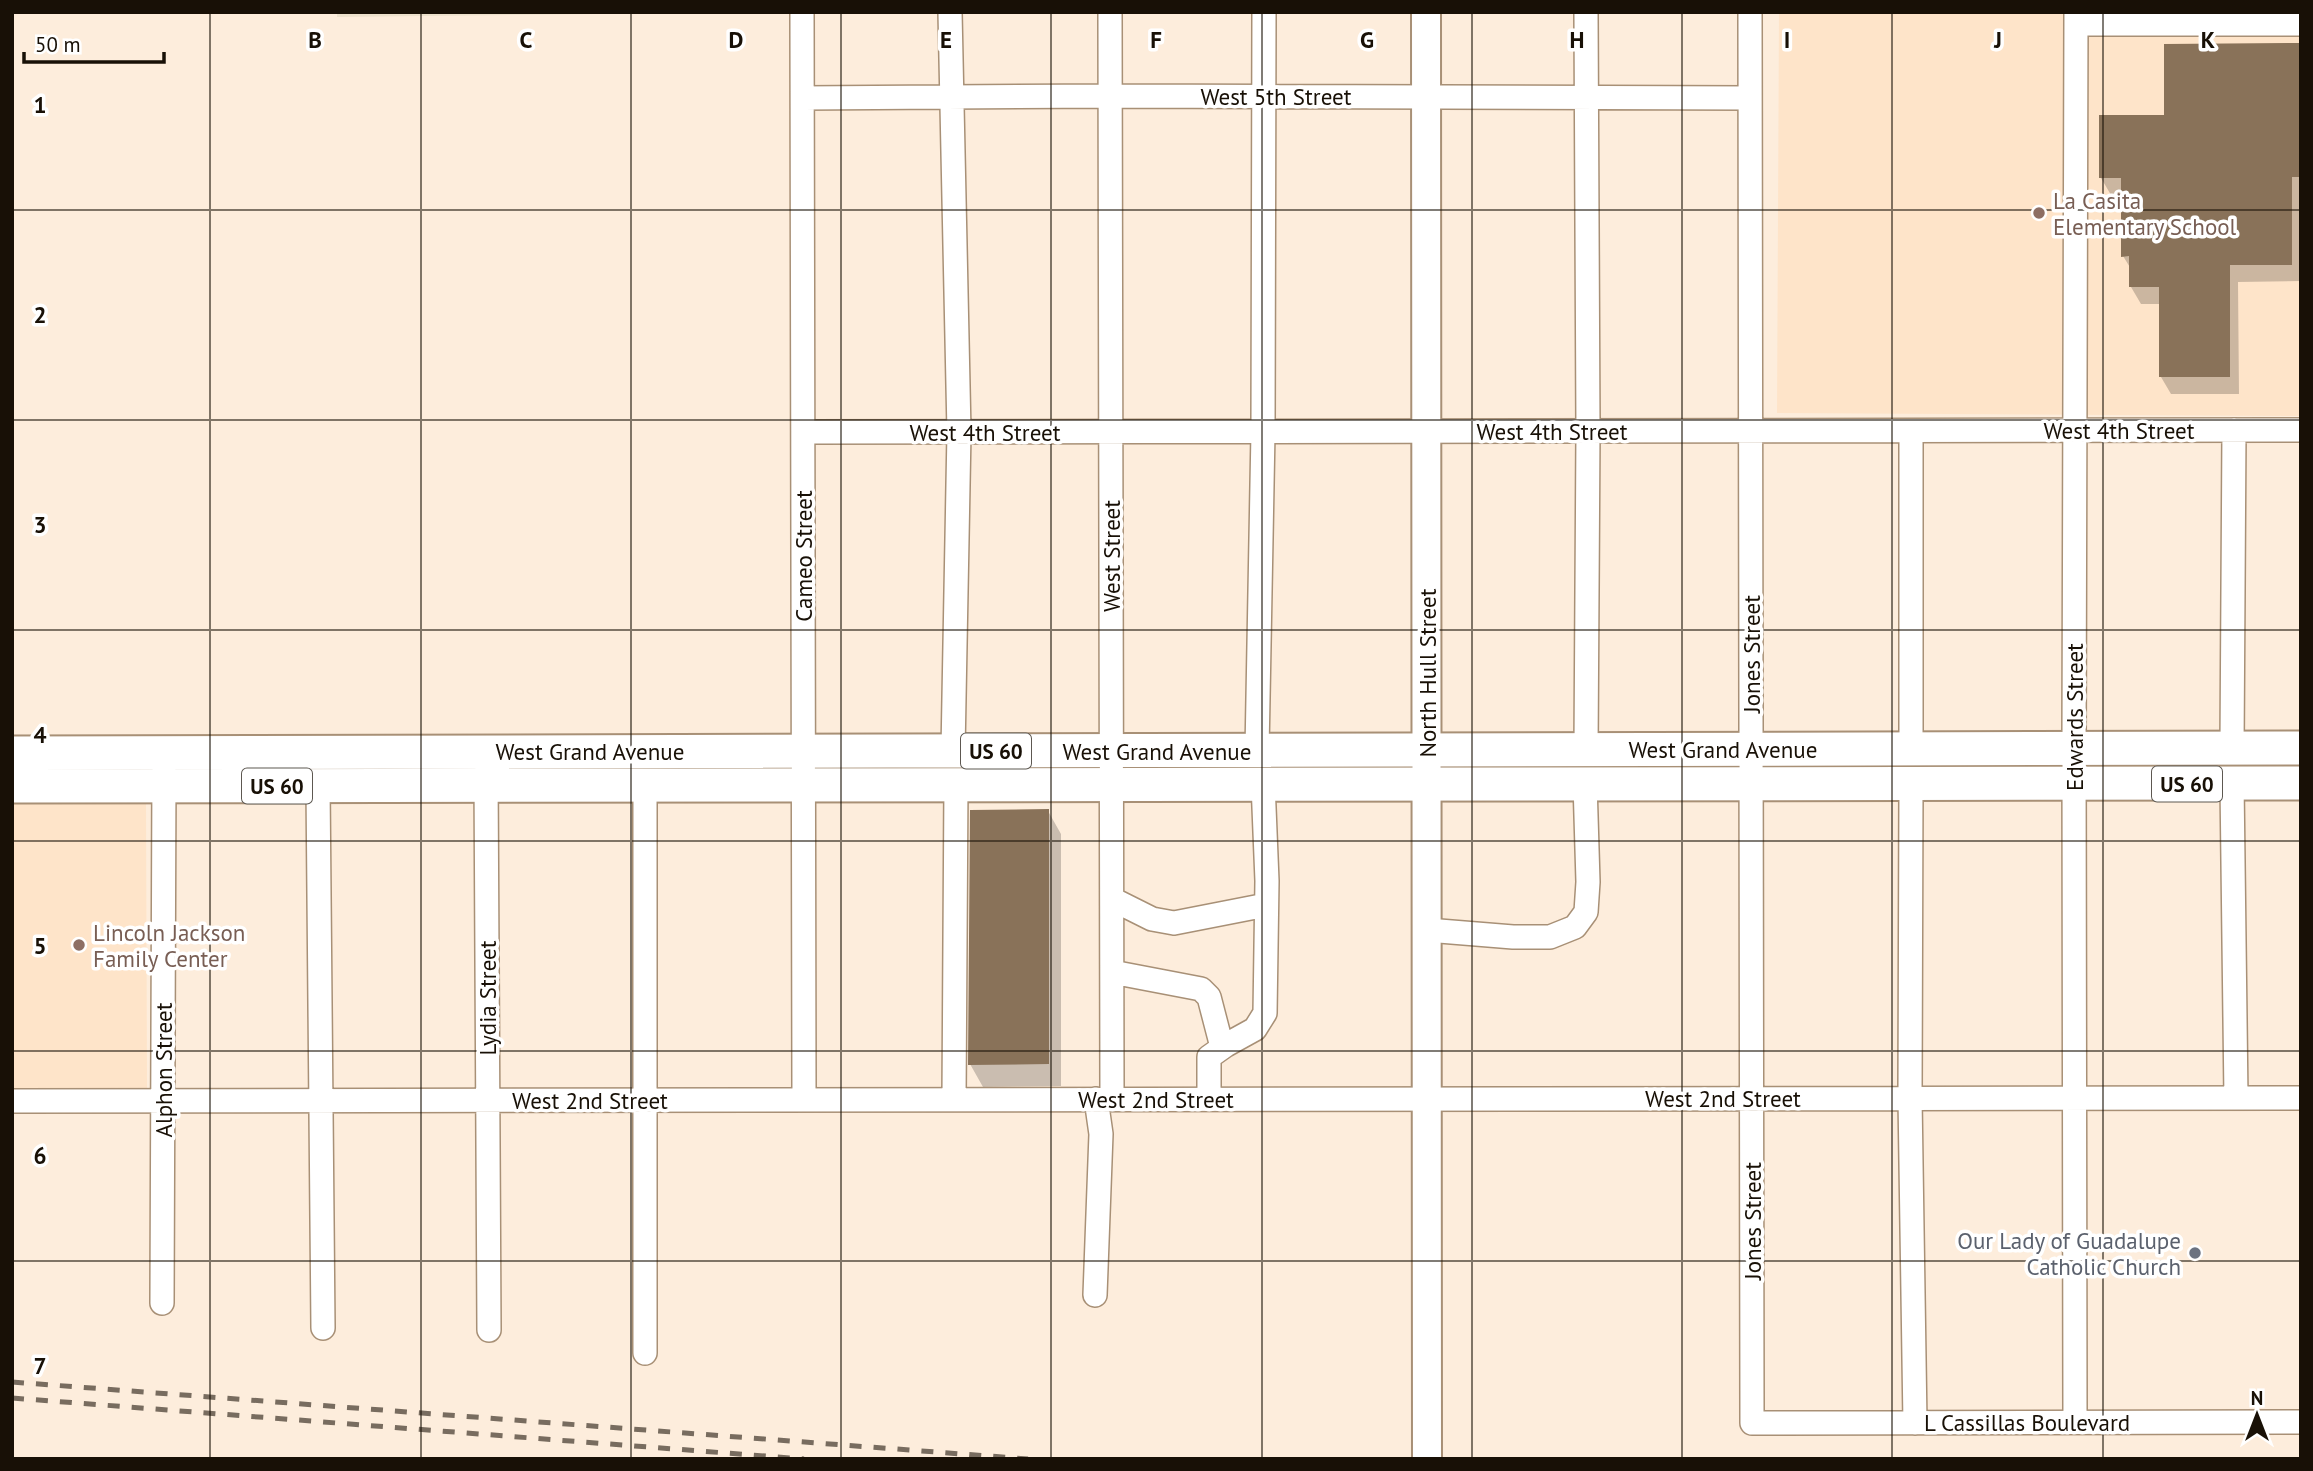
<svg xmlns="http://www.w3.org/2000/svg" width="2313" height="1471" font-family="'PT Sans',sans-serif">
<rect width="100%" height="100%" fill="#fdeddc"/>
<!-- commercial -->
<path fill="#ede1cc" d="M 337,12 L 778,12 L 337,17 Z"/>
<!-- built -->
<path fill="#fee4c9" d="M 1779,12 L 2301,12 L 2301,416 L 1777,413 Z
M 12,802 L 146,802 L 147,1088 L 12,1088 Z"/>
<!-- shadow -->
<path fill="#0003" d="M 2301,45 L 2301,281 L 2238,282 L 2239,394 L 2171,394 L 2161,377 L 2161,304 L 2141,304 L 2131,287 L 2131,269 L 2123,256 L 2123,195 L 2111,195 L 2101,178 L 2166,117 Z
M 1048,811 L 1061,834 L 1061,1086 L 983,1087 L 970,1064 Z"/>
<!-- building -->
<path fill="#897259" d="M 2301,43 L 2301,177 L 2292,177 L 2292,265 L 2230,265 L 2230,377 L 2159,377 L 2159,287 L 2129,287 L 2129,256 L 2121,257 L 2121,178 L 2099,178 L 2099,115 L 2164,115 L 2164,44 Z
M 1049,809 L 1049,1064 L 968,1065 L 970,810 Z"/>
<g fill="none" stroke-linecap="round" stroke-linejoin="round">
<!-- minor casing -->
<g stroke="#a89076" stroke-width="26">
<path id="minor" d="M 802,12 L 804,1100
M 950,12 L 959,432 L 953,751
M 1110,12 L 1112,1099
M 1586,12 L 1588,431 L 1586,749
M 1750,12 L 1752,1423 L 2301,1422
M 2076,24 L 2301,24
M 803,98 L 1111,96 L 1750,98
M 1911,431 L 1911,749
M 803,432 L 2301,430
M 2232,748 L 2234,430
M 1257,751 L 1263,432 L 1264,12
M 486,773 L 489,1330
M 2232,783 L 2236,1098
M 1911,784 L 1910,1098 L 1915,1423
M 645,785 L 645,1353
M 318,786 L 323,1328
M 1112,899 L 1152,919 L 1174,923 L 1266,905
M 1427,930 L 1513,937 L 1550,937 L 1575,927 L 1586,912 L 1588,882 L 1585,783
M 1112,972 L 1201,989 L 1209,997 L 1222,1047
M 954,1099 L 956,783
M 1209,1099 L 1209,1057 L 1226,1045 L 1255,1029 L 1265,1013 L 1267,881 L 1263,783
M 12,1101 L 2301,1098
M 1095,1295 L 1101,1134 L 1096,1099
M 162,1303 L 164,771
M 2075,1422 L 2074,748 L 2076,12"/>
</g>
<!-- major casing -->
<g stroke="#a89076" stroke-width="32">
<path id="major" d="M 1426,12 L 1427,1459"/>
</g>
<!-- highway casing -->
<g stroke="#a89076" stroke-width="37">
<path id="highway" d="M 12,753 L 2301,748
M 12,786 L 2301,783"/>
</g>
<!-- minor -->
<use href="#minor" stroke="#fff" stroke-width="23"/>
<!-- major -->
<use href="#major" stroke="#fff" stroke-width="28"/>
<!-- highway -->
<use href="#highway" stroke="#fff" stroke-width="33"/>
<!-- rail -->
<path stroke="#786c5f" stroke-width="5" stroke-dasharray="12 12" stroke-linecap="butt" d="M 12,1382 L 1028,1459
M 12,1398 L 804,1459"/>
</g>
<!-- grid -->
<path fill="none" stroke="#181006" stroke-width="2" stroke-opacity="0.55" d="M 210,12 L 210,1459M 421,12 L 421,1459M 631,12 L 631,1459M 841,12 L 841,1459M 1051,12 L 1051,1459M 1262,12 L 1262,1459M 1472,12 L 1472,1459M 1682,12 L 1682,1459M 1892,12 L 1892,1459M 2103,12 L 2103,1459M 12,210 L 2301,210M 12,420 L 2301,420M 12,630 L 2301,630M 12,841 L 2301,841M 12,1051 L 2301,1051M 12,1261 L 2301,1261"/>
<!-- markers -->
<g fill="#8d6e63" stroke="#fff" stroke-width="2.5">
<circle cx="2039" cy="213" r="7"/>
<circle cx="79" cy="945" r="7"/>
</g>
<circle fill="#6b7280" stroke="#fff" stroke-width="2.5" cx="2195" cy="1253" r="7"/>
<g text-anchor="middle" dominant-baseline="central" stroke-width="7" stroke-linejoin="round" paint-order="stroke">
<!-- shield labels -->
<g fill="#fff" stroke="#5d5851" stroke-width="2">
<rect x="961" y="733.5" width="70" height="35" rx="5"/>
<rect x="2152" y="766.5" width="70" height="35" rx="5"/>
<rect x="242" y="768.5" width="70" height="35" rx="5"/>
</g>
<g font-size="21" font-weight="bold" fill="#181006">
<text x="996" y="751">US 60</text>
<text x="2187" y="784">US 60</text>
<text x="277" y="786">US 60</text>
</g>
<!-- street labels -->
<g font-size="23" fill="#181006" stroke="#fff">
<text x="1276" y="96">West 5th Street</text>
<text x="2119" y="430">West 4th Street</text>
<text x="1552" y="431">West 4th Street</text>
<text x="985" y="432">West 4th Street</text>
<text transform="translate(803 556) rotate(-90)">Cameo Street</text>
<text transform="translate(1111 556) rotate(-90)">West Street</text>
<text transform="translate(1751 654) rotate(-90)">Jones Street</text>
<text transform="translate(1427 673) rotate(-90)">North Hull Street</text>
<text transform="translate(2074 717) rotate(-90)">Edwards Street</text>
<text x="1723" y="749">West Grand Avenue</text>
<text x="590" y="751">West Grand Avenue</text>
<text x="1157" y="751">West Grand Avenue</text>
<text transform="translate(487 998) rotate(-90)">Lydia Street</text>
<text transform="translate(163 1070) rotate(-90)">Alphon Street</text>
<text x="1723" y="1098">West 2nd Street</text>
<text x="1156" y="1099">West 2nd Street</text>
<text x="590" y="1100">West 2nd Street</text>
<text transform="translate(1752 1221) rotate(-90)">Jones Street</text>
<text x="2027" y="1422">L Cassillas Boulevard</text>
</g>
<!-- education labels -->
<g font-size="23" fill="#785e54" stroke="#fff" text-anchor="start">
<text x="2053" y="200">La Casita<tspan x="2053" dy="26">Elementary School</tspan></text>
<text x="93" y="932">Lincoln Jackson<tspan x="93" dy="26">Family Center</tspan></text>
</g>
<!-- worship labels -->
<g font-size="23" fill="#5b616d" stroke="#fff" text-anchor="end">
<text x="2181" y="1240">Our Lady of Guadalupe<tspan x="2181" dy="26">Catholic Church</tspan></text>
</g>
</g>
<g font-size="23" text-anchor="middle" font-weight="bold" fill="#181006" stroke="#fff" stroke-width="7" stroke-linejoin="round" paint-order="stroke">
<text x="315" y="48">B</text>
<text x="526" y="48">C</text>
<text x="736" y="48">D</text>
<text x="946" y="48">E</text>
<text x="1156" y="48">F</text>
<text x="1367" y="48">G</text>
<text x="1577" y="48">H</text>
<text x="1787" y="48">I</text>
<text x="1998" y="48">J</text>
<text x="2208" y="48">K</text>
<text x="40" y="113">1</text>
<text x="40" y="323">2</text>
<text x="40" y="533">3</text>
<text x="40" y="743">4</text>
<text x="40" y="954">5</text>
<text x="40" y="1164">6</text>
<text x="40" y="1374">7</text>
</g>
<!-- border -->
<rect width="2313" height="1471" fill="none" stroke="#181006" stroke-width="28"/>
<!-- north arrow -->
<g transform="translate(2257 1415)" stroke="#ffffff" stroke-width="5" paint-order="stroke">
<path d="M0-5L12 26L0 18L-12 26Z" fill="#181006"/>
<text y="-10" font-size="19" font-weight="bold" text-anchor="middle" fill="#181006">N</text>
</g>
<!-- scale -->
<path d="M24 52v10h140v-10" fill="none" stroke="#181006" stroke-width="3.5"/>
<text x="35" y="52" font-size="21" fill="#181006" stroke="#ffffff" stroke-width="5" paint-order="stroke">50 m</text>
</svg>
